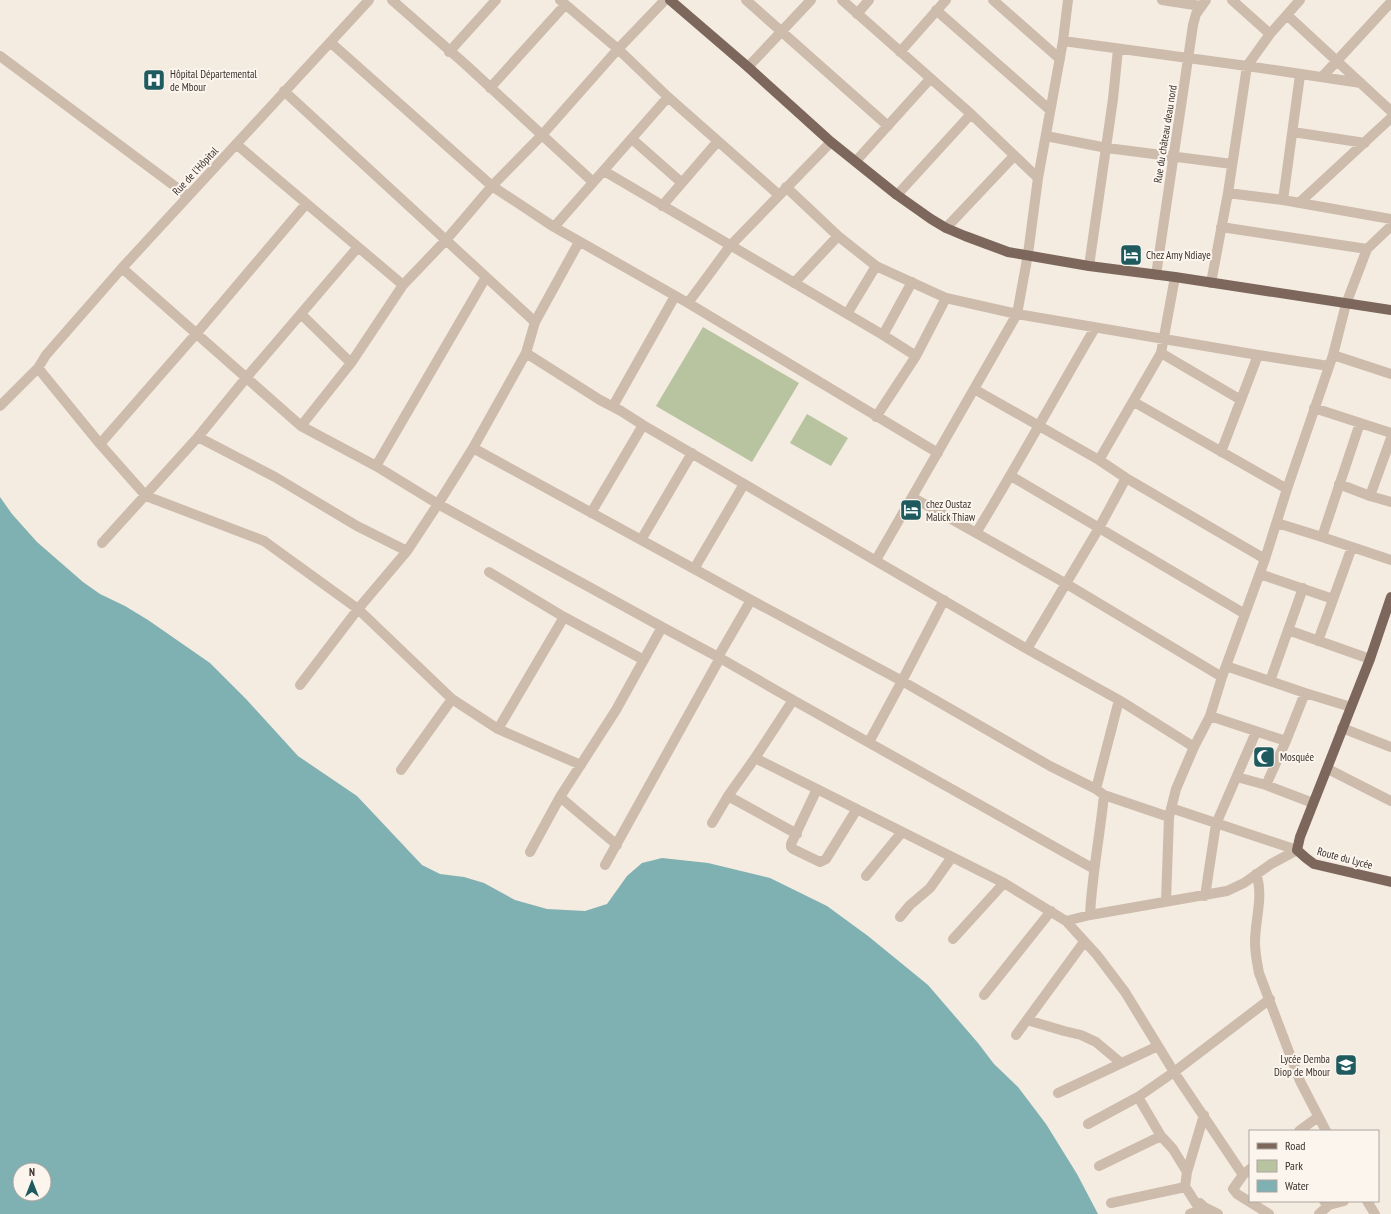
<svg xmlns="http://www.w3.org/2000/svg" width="1391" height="1214" font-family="'PT Sans Narrow',sans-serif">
<rect width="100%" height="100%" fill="#f4ebe1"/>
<!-- green -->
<path fill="#b8c4a0" d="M 703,327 L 799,383 L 752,462 L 656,406 Z
M 807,414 L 848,438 L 831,466 L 790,443 Z"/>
<!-- water -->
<path fill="#7fb0b2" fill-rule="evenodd" d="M 0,497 L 12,514 L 37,542 L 83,582 L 100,594 L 125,606 L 148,620 L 210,663 L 246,699 L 298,756 L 357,796 L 422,865 L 440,874 L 464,877 L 484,883 L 515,900 L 547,909 L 585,911 L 607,904 L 627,876 L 642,863 L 662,858 L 708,863 L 770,878 L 827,906 L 868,936 L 928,985 L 978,1043 L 994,1064 L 1018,1087 L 1046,1124 L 1077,1174 L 1098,1214 L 0,1214 ZM 20,1170 L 44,1170 L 44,1194 L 20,1194 Z"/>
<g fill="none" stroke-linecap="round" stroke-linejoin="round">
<!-- minor -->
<path stroke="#cdbbac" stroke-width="10" d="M 369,0 L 122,268 L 46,355 L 38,368 L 100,444 L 146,496 L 264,541 L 358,609 L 452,699 L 498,729 L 581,765
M 392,0 L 465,64 L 593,182
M 560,0 L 618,49 L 668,97 L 779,195
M 746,0 L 888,126
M 842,0 L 971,114 L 1038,178
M 993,0 L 1060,59
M 1162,0 L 1201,6
M 1232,0 L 1270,34
M 936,10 L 1050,110
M 857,14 L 869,0
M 1287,15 L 1391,111
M 1063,41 L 1247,66 L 1361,83
M 330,42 L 492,186 L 554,227 L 688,303 L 938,453
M 449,52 L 496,0
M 900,52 L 946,0
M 0,56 L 188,196
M 748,67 L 811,0
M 1322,77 L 1391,2
M 490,88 L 565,5
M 284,91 L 535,322
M 1293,132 L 1365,143
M 1046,136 L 1107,148 L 1232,164
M 632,139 L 682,183
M 236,144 L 403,285
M 856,161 L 930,79
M 604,171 L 883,335 L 916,356
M 786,187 L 838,236 L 876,266 L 946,298 L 1017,314 L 1258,355 L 1329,366
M 1228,193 L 1283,200 L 1391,219
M 897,195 L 971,114
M 1283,200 L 1300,75
M 1299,203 L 1391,118
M 662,206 L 718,141
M 554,227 L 668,97
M 1221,227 L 1367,249
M 946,228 L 1014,156
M 1089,266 L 1113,99 L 1118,49
M 122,268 L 301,426 L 376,466 L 438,504 L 662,627 L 720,658 L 793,700 L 1094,869
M 1156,275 L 1193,25 L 1196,14 L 1206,0
M 794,283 L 838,236
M 1211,283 L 1228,193 L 1247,66 L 1270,34 L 1300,0
M 688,303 L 730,246 L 831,142
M 301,314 L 351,363
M 847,314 L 876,266
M 883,335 L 912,282
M 526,353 L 600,400 L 621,411 L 643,425 L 1027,649 L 1119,700 L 1194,747
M 1161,353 L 1241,400
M 1333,355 L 1391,374
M 974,389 L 1099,460 L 1126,478 L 1265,559
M 1134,402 L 1287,489
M 0,406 L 38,368
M 613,406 L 675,296
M 1314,408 L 1391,433
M 876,417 L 916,356 L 946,298
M 301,426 L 351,363 L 403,285 L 446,240 L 492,186 L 542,135 L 618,49 L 665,0
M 198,437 L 275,477 L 357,526 L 407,551
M 100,444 L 196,334 L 306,204
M 473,448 L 751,600 L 902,681 L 1050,766 L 1096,789 L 1104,795 L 1169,817
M 1221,452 L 1258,355
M 1099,460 L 1161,353 L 1175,277
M 376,466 L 486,277
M 1011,476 L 1245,614
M 1339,484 L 1370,496 L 1391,502
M 1370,496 L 1391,438
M 912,497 L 1065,583 L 1222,677
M 591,513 L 643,425
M 1277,523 L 1322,537 L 1391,560
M 976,533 C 1017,466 1055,396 1095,328
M 1322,537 L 1360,423
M 641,540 L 692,453
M 102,543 L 198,437 L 246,378 L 358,247
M 876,560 L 1017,314 L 1028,254 L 1038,178 L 1063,41 L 1068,0
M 694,569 L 744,484
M 489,572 L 564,617 L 644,660
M 1260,574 L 1333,599
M 1288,630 L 1370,659
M 1318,641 L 1352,547
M 1027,649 L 1099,528 L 1126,478
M 718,657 L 751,600
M 1226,666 L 1305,693 L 1351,707
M 1270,681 L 1303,588
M 300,685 L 358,609 L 407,551 L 438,504 L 473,448 L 526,353 L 535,322 L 579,242
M 1210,716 L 1286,741
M 1342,728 L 1391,747
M 498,729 L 564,617
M 869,742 L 902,681 L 944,600
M 755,758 L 1004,883 L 1066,921 L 1097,955 L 1125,992 L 1174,1072 L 1243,1175
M 1328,769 L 1391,801
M 401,770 L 452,699
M 1237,777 L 1266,785 L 1313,803
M 1266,785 L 1286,741 L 1305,693
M 817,789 L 791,844 L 791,847 L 793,849 L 820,862 L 826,859 L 857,809
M 1096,789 L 1119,700
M 728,796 L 797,834
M 560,797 L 617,845
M 1171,808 L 1297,850
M 712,823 L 728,796 L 755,758 L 793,700
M 530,852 L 560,797 L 616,710 L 662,627
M 605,865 L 720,658
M 1256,874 C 1264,895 1255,920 1255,942 C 1255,952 1257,963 1259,973 L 1300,1081 L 1326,1131
M 866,876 L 902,832
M 1205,896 L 1216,824 L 1256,732
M 1166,901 L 1169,817 L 1176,789 L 1194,747 L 1210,716 L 1222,677 L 1265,559 L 1287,489 L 1333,355 L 1346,304 L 1367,249 L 1391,226
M 1090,915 C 1092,875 1100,835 1104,795
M 900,917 L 910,905 L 930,888 L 952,857
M 1066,921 L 1090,915 L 1227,891 L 1244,883 L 1271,864 L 1297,850
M 953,939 L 1004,883
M 984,995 L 1051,911
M 1027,1020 L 1064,1031 L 1081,1035 L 1096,1042 L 1121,1063
M 1016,1035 L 1084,942
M 1058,1093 L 1158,1046
M 1138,1097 L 1161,1136 L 1173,1149 L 1187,1172 L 1185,1187 C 1192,1195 1196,1207 1205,1214
M 1088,1124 L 1138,1097 L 1174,1072 L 1270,999
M 1299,1131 L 1318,1117
M 1099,1166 L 1161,1136
M 1250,1169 L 1243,1175 L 1233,1189 L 1237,1194 L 1269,1214
M 1187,1172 L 1204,1115
M 1324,1201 L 1329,1205 L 1344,1201
M 1367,1201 L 1375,1214
M 1111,1203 L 1185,1187
M 1200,1203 L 1204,1207 L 1218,1214
M 1190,1214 L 1200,1210
M 1319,1214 L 1329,1205"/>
<!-- major -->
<path stroke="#7d675c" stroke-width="10" d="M 670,0 L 748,67 L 831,142 L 897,195 L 931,219 L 946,228 L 965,236 L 1008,252 L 1089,266 L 1175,277 L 1391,310
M 1391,597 L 1370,659 L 1300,837 L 1297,850 L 1306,858 L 1314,864 L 1391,882"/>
</g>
<!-- icons -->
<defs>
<g id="hospital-square" transform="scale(1.15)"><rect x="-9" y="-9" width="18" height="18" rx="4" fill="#1f5a5e" stroke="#fbf5ee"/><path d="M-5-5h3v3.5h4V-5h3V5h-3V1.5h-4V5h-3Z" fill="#fff"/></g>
<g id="hotel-square" transform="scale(1.15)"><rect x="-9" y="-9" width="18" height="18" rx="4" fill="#1f5a5e" stroke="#fbf5ee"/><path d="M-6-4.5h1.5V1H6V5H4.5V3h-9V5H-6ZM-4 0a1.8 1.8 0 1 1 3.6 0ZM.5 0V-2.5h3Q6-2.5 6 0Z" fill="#fff"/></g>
<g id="mosque-square" transform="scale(1.15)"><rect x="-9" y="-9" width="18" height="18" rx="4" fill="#1f5a5e" stroke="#fbf5ee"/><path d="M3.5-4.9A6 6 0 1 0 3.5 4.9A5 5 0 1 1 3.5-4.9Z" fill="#fff"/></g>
<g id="school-square" transform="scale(1.15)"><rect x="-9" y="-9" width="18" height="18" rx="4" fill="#1f5a5e" stroke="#fbf5ee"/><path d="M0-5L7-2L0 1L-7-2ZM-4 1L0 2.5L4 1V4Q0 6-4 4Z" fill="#fff"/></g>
</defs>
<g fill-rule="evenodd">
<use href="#hospital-square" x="154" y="80"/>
<use href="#hotel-square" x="1131" y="255"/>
<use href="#hotel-square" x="911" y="510"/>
<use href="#mosque-square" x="1264" y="757"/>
<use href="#school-square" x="1346" y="1065"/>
</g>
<g text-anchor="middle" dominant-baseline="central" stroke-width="4" stroke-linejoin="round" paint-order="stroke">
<!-- poi labels -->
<g font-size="11" fill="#3b302b" stroke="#fbf5ee" text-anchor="start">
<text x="170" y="74">Hôpital Départemental<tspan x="170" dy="13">de Mbour</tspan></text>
<text x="1146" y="255">Chez Amy Ndiaye</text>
<text x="926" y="504">chez Oustaz<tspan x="926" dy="13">Malick Thiaw</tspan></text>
<text x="1280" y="757">Mosquée</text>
<text x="1330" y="1059" text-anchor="end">Lycée Demba<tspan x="1330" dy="13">Diop de Mbour</tspan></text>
</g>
<!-- street labels -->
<g font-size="11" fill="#3b302b" stroke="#fbf5ee">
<text transform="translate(1165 134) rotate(-81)">Rue du château deau nord</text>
<text transform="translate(195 171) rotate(-47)">Rue de l'Hôpital</text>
<text transform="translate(1345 858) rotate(15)">Route du Lycée</text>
</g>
</g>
<!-- legend -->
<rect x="1249" y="1130" width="130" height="72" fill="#fbf5ee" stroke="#aea6a0"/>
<rect x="1257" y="1143" width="20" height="6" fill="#7d675c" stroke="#aea6a0"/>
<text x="1285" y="1150" font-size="12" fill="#3b302b">Road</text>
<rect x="1257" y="1160" width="20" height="12" fill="#b8c4a0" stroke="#aea6a0"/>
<text x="1285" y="1170" font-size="12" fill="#3b302b">Park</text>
<rect x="1257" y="1180" width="20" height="12" fill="#7fb0b2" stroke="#aea6a0"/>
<text x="1285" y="1190" font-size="12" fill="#3b302b">Water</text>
<!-- north arrow -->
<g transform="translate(32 1182)"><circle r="19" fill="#fbf5ee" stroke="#aea6a0"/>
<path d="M0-3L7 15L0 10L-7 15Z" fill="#1f5a5e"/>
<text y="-6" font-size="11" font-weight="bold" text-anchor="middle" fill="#3b302b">N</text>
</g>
</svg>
